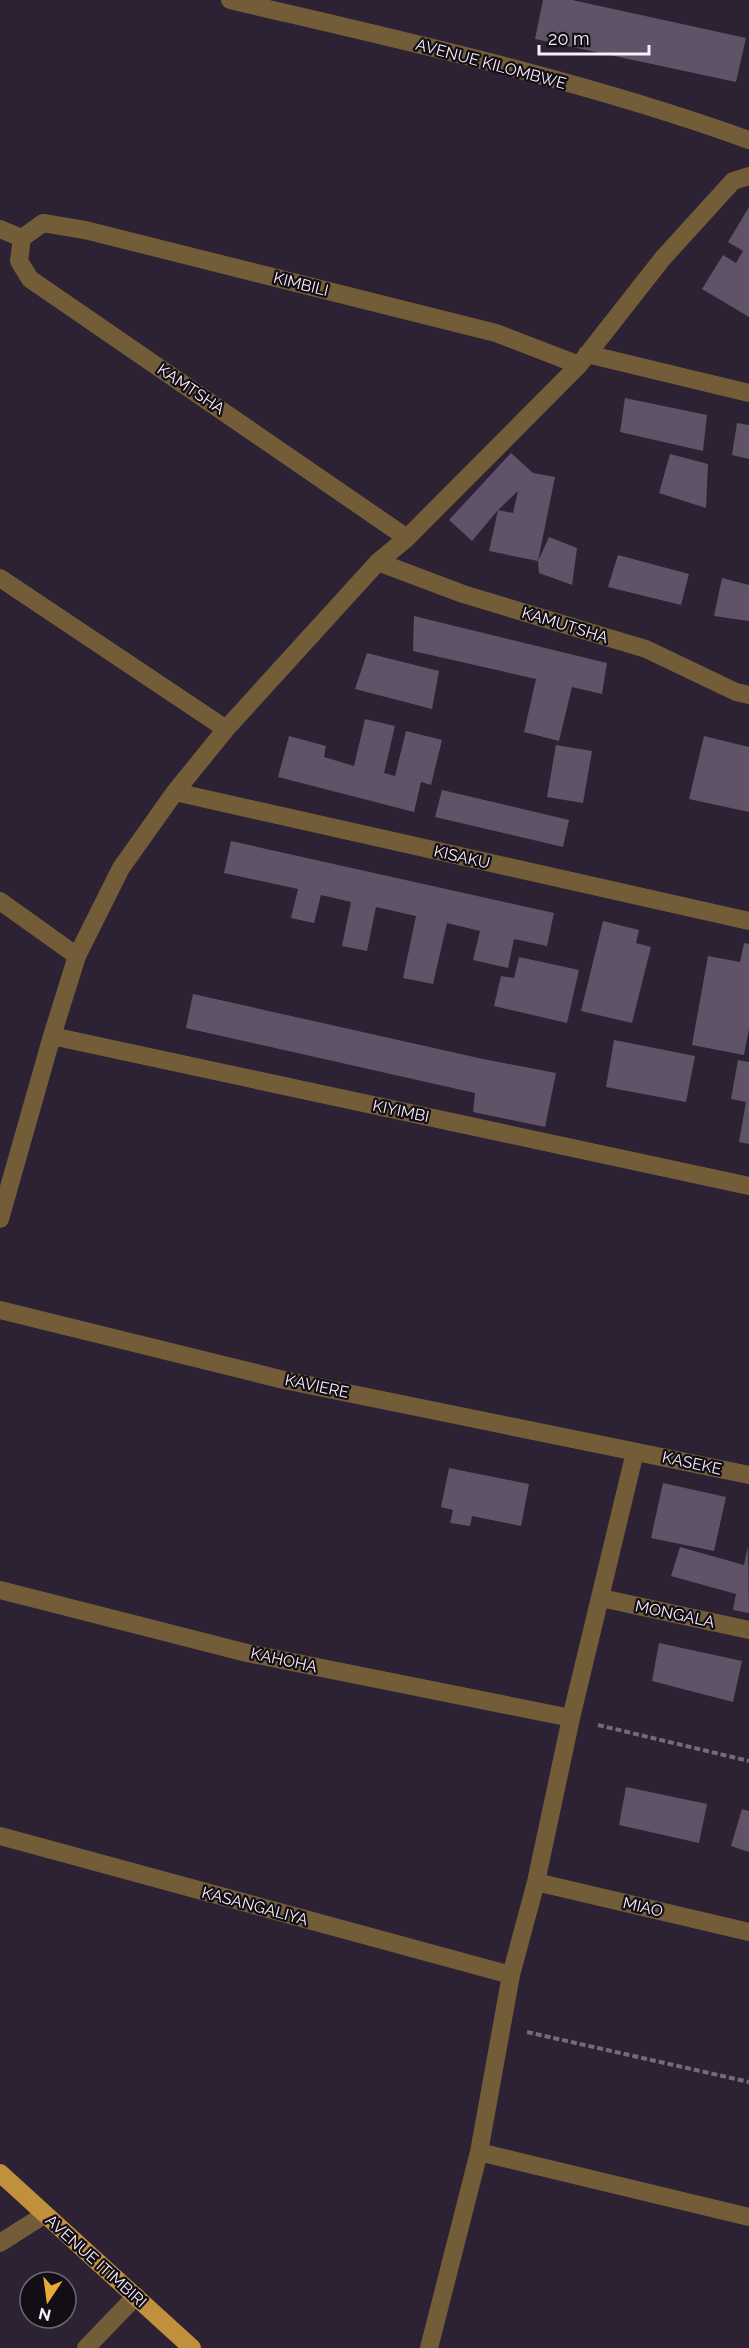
<svg xmlns="http://www.w3.org/2000/svg" width="749" height="2348" font-family="Raleway,sans-serif">
<rect width="100%" height="100%" fill="#2d2234"/>
<!-- building -->
<path fill="#605368" d="M 543,0 L 572,0 L 746,38 L 736,82 L 535,39 Z
M 749,207 L 749,317 L 702,289 L 723,255 L 736,263 L 743,251 L 728,242 Z
M 625,398 L 707,415 L 703,451 L 620,432 Z
M 737,423 L 749,425 L 749,459 L 732,455 Z
M 511,453 L 533,473 L 555,477 L 538,561 L 549,537 L 577,548 L 572,585 L 539,573 L 538,561 L 489,551 L 498,510 L 513,513 L 518,491 L 498,510 L 472,541 L 449,520 Z
M 670,454 L 708,464 L 706,508 L 659,493 Z
M 618,555 L 689,574 L 681,605 L 608,587 Z
M 722,578 L 749,585 L 749,621 L 714,616 Z
M 414,616 L 607,663 L 602,694 L 572,687 L 559,741 L 524,732 L 536,679 L 413,651 Z
M 367,653 L 439,671 L 432,709 L 355,689 Z
M 365,719 L 395,726 L 384,773 L 395,776 L 406,731 L 442,740 L 431,785 L 421,782 L 414,812 L 278,777 L 289,736 L 326,746 L 324,757 L 354,766 Z
M 704,736 L 749,747 L 749,812 L 689,799 Z
M 556,745 L 592,751 L 583,803 L 547,797 Z
M 442,790 L 569,820 L 563,847 L 435,817 Z
M 231,841 L 554,913 L 547,946 L 514,939 L 508,968 L 473,960 L 480,931 L 447,923 L 433,984 L 403,978 L 416,916 L 376,907 L 367,951 L 342,946 L 351,902 L 321,895 L 314,923 L 291,918 L 298,889 L 224,873 Z
M 603,921 L 639,930 L 636,943 L 651,947 L 632,1023 L 581,1011 Z
M 744,943 L 749,944 L 749,1029 L 744,1055 L 692,1045 L 708,956 L 740,962 Z
M 519,957 L 579,970 L 567,1023 L 494,1006 L 501,976 L 514,978 Z
M 193,994 L 483,1059 L 556,1073 L 545,1127 L 473,1112 L 475,1093 L 186,1028 Z
M 614,1040 L 695,1056 L 686,1102 L 606,1087 Z
M 738,1060 L 749,1062 L 749,1144 L 739,1142 L 746,1102 L 731,1099 Z
M 449,1468 L 529,1484 L 521,1526 L 472,1516 L 470,1526 L 450,1523 L 453,1510 L 441,1507 Z
M 663,1483 L 726,1497 L 714,1551 L 651,1538 Z
M 748,1546 L 749,1613 L 733,1610 L 736,1594 L 671,1576 L 680,1547 L 744,1565 Z
M 659,1643 L 742,1661 L 733,1702 L 652,1681 Z
M 626,1787 L 707,1804 L 699,1843 L 619,1825 Z
M 742,1809 L 749,1811 L 749,1852 L 731,1846 Z"/>
<g fill="none" stroke-linecap="round" stroke-linejoin="round">
<!-- path -->
<path stroke="#746a7a" stroke-width="4" stroke-dasharray="6 3" stroke-linecap="butt" d="M 598,1725 L 749,1761
M 527,2032 L 749,2082"/>
<!-- minor -->
<path stroke="#735d38" stroke-width="18" d="M 230,0 C 404,41 580,79 749,140
M 0,229 L 22,238
M 22,238 L 43,223 L 85,230 L 496,333 L 579,365
M 22,238 L 19,261 L 30,279 L 407,538
M 587,354 L 749,393
M 378,562 L 463,594 L 646,649 L 736,692 L 749,695
M 0,578 L 226,729
M 175,792 L 749,921
M 0,901 L 77,956
M 52,1036 L 749,1186
M 0,1219 L 52,1036 L 77,956 L 121,868 L 175,792 L 226,729 L 378,562 L 407,538 L 579,365 L 663,258 L 733,181 L 749,176
M 0,1310 L 284,1380 L 749,1475
M 0,1590 L 247,1653 L 571,1718
M 601,1598 L 749,1630
M 0,1836 L 511,1975
M 536,1882 L 749,1932
M 479,2152 L 749,2217
M 0,2243 L 44,2215
M 86,2348 L 136,2296
M 429,2348 L 479,2152 L 511,1975 L 536,1882 L 571,1718 L 635,1452"/>
<!-- major -->
<path stroke="#c0903d" stroke-width="18" d="M 0,2173 L 192,2348"/>
</g>
<g text-anchor="middle" dominant-baseline="central" stroke-width="4.5" stroke-linejoin="round" paint-order="stroke">
<!-- street labels -->
<g font-size="16" fill="#f7effc" stroke="#130e16">
<text transform="translate(491 64) rotate(15)">AVENUE KILOMBWE</text>
<text transform="translate(301 284) rotate(14)">KIMBILI</text>
<text transform="translate(191 389) rotate(34)">KAMTSHA</text>
<text transform="translate(565 625) rotate(17)">KAMUTSHA</text>
<text transform="translate(462 857) rotate(13)">KISAKU</text>
<text transform="translate(401 1111) rotate(12)">KIYIMBI</text>
<text transform="translate(317 1386) rotate(12)">KAVIERE</text>
<text transform="translate(692 1463) rotate(12)">KASEKE</text>
<text transform="translate(675 1614) rotate(12)">MONGALA</text>
<text transform="translate(284 1660) rotate(12)">KAHOHA</text>
<text transform="translate(255 1906) rotate(15)">KASANGALIYA</text>
<text transform="translate(643 1907) rotate(13)">MIAO</text>
<text transform="translate(96 2261) rotate(42)">AVENUE ITIMBIRI</text>
</g>
</g>
<!-- north arrow -->
<g transform="translate(48 2300) rotate(193)"><circle r="28" fill="#130e16" stroke="#6e6872" stroke-width="1.5"/>
<path d="M0-4.5L10 22L0 15L-10 22Z" fill="#e9ab38"/>
<text y="-9" font-size="16" font-weight="bold" text-anchor="middle" fill="#f7effc">N</text>
</g>
<!-- scale -->
<path d="M539 45v9h110v-9" fill="none" stroke="#f7effc" stroke-width="3"/>
<text x="548" y="45" font-size="18" fill="#f7effc" stroke="#130e16" stroke-width="4.5" paint-order="stroke">20 m</text>
</svg>
